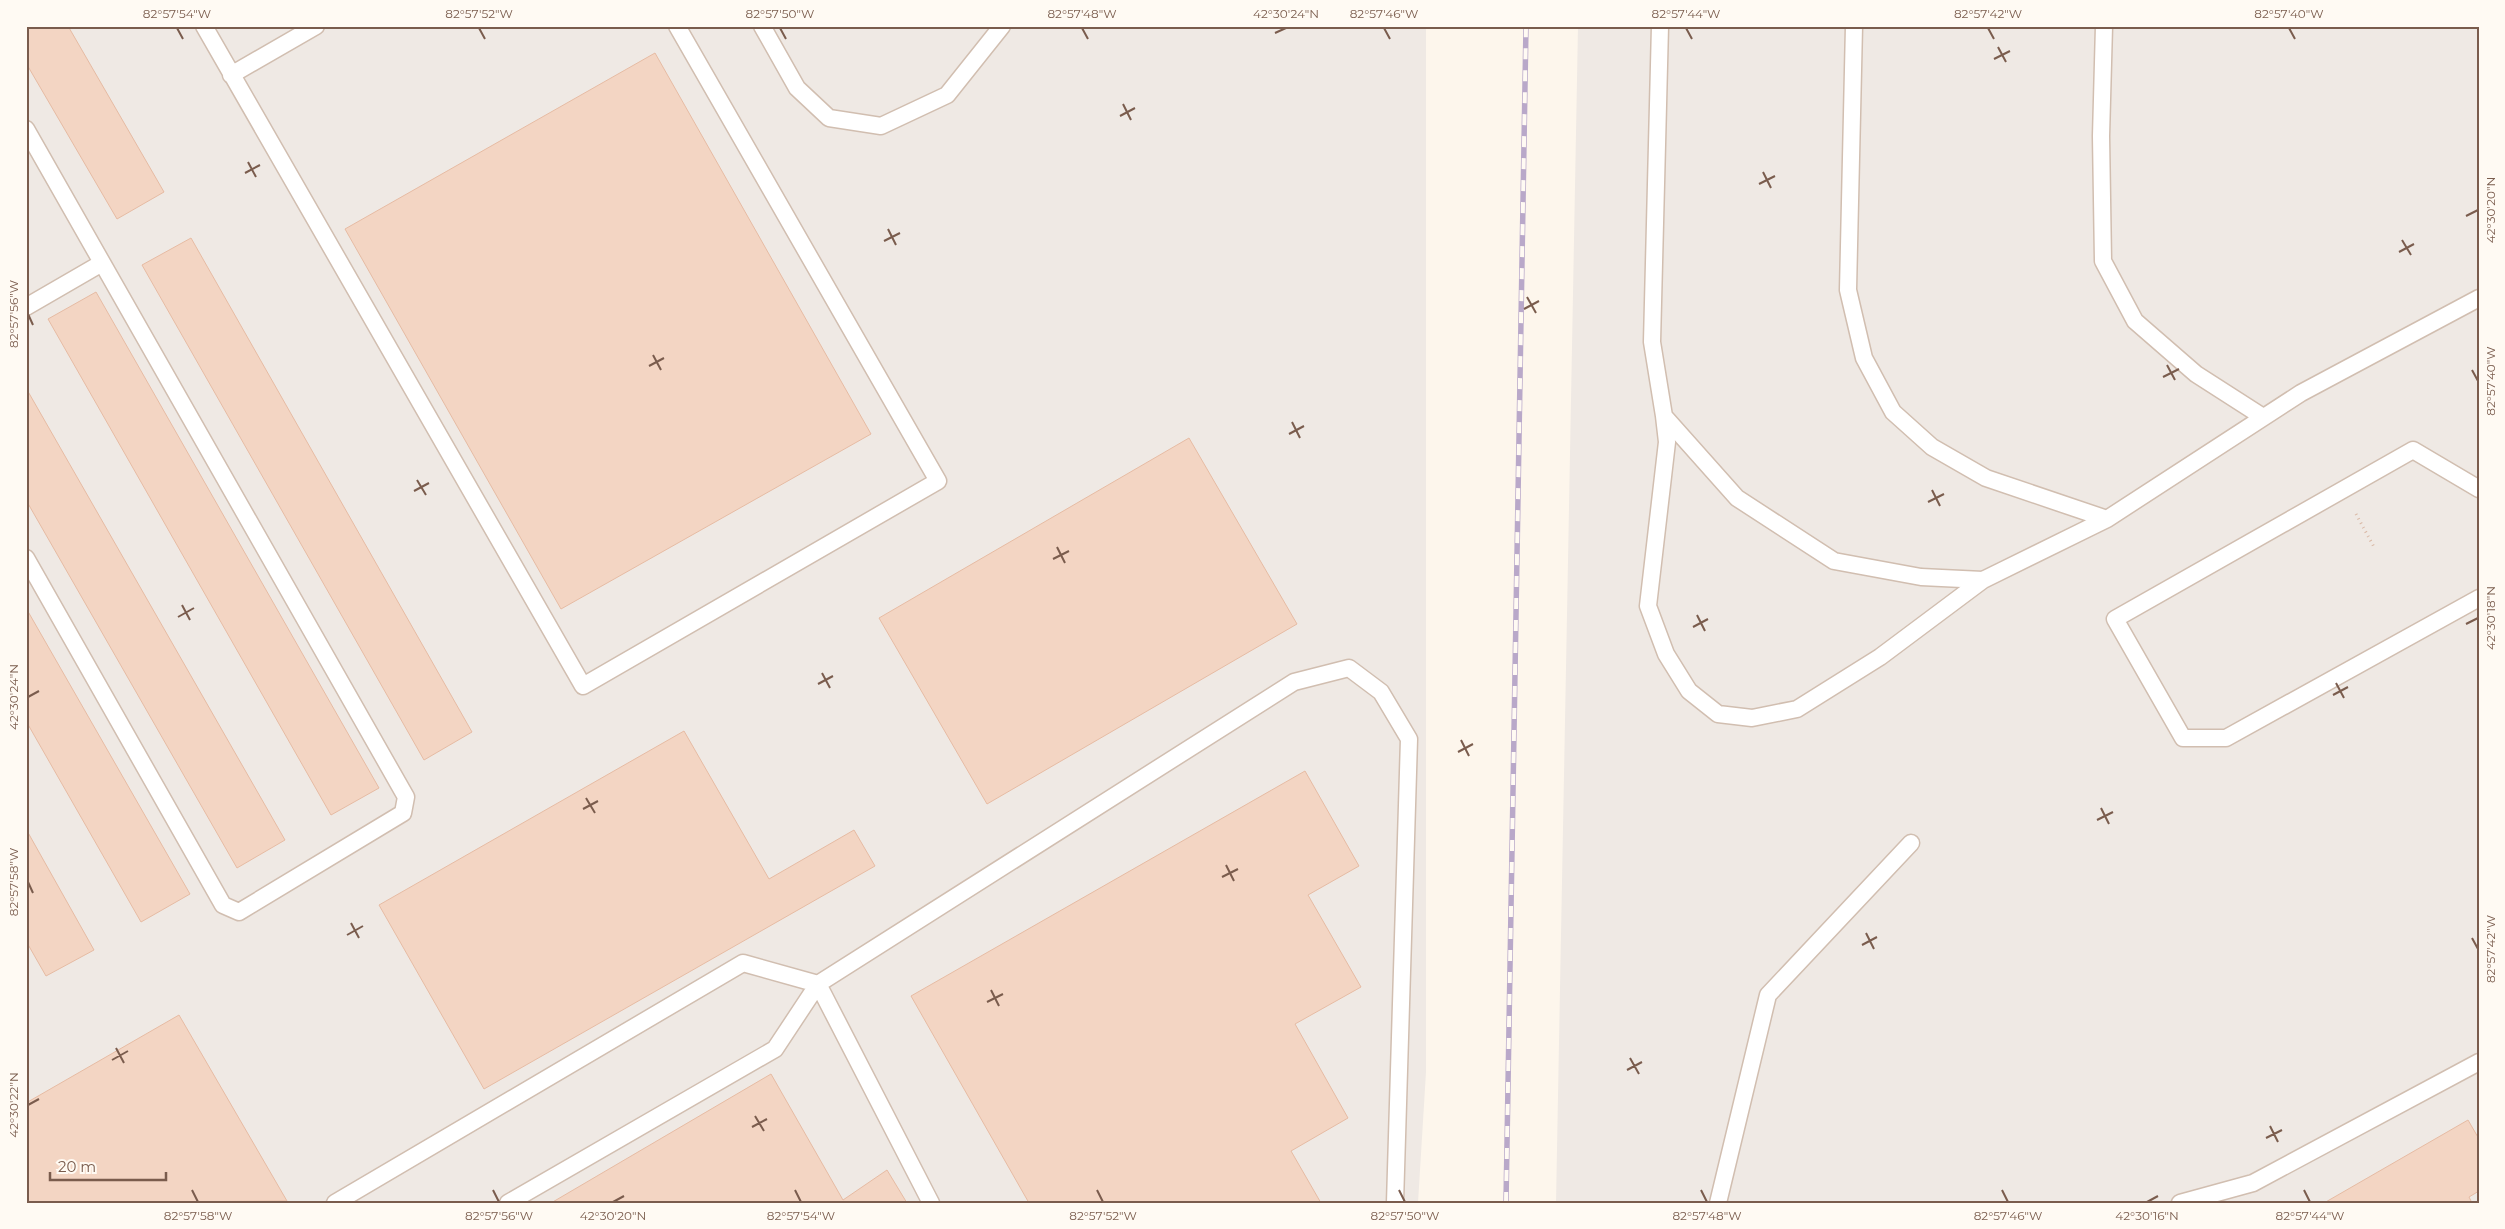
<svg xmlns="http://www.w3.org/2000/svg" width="2505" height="1229" font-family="Montserrat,sans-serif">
<rect width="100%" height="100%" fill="#fdf6ec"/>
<!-- industrial -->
<path fill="#efe9e4" d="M 26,26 L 1426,26 L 1426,1072 L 1418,1203 L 26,1203 Z
M 1578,26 L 2479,26 L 2479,1203 L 1556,1203 Z"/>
<!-- building -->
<path fill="#f3d5c3" stroke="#e6bba3" d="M 26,26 L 68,26 L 164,192 L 117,219 L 26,63 Z
M 655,53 L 871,434 L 561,609 L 345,229 Z
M 191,238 L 472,732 L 424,760 L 142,265 Z
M 96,292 L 379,788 L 331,815 L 48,319 Z
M 26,388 L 285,840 L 237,868 L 26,500 Z
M 1189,438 L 1297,624 L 987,804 L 879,618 Z
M 26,608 L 190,894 L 141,922 L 26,721 Z
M 684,731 L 769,879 L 854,830 L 875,866 L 484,1089 L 379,905 Z
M 1305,771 L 1359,866 L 1308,895 L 1361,987 L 1295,1024 L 1348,1118 L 1291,1151 L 1321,1203 L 1029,1203 L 911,996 Z
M 26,829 L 94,950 L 46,976 L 26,941 Z
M 179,1015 L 287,1201 L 26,1203 L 26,1103 Z
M 771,1074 L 843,1200 L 887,1170 L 907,1203 L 551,1203 Z
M 2468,1120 L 2479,1139 L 2479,1191 L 2469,1197 L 2472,1203 L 2324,1203 Z"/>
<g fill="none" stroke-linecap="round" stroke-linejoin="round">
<!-- service casing -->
<g stroke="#d1beb0" stroke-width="19">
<path id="service" d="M 204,26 L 583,686 L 938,481 L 677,26
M 762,26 L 797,88 L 829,118 L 881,126 L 947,95 L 1002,26
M 1660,26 L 1652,342 L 1664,416 L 1737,498 L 1834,561 L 1921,577 L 1983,580 L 2107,519 L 2301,393 L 2479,298
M 1854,26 L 1848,290 L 1864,358 L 1893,412 L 1932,447 L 1986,478 L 2107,519
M 2104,26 L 2101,136 L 2103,261 L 2135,321 L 2196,374 L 2263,417
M 231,75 L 316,26
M 26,129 L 406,797 L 403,813 L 239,912 L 223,905 L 26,558
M 26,307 L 102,263
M 1664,416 L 1667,442 L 1648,606 L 1666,654 L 1689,691 L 1718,714 L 1752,718 L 1797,709 L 1880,657 L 1983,580
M 2479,489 L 2413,450 L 2115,619 L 2183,738 L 2226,738 L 2479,598
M 335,1203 L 743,963 L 818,984 L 775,1049 L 508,1203
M 931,1203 L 818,984 L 1294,682 L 1349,668 L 1381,692 L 1409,739 L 1395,1203
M 1718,1203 L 1768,995 L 1911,843
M 2180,1203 L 2253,1183 L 2479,1062"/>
</g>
<!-- path -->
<path stroke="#d9b8a5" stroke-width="3" stroke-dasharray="1 4" stroke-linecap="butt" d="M 2356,514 L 2374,547"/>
<!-- service -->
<use href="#service" stroke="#fff" stroke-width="16"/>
<!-- rail casing -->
<g stroke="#b9a8c9" stroke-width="5.5">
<path id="rail" d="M 1506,1203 L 1526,26"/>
</g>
<!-- rail -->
<use href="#rail" stroke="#fffaf3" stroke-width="4" stroke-dasharray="11" stroke-linecap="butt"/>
</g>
<!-- ticks -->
<path fill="none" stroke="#7a5c4d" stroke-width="2" d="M 177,28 L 183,39M 479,28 L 485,39M 780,28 L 786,39M 1082,28 L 1088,39M 1384,28 L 1390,39M 1686,28 L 1692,39M 1988,28 L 1994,39M 2289,28 L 2295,39M 1275,33 L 1286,28M 1998,47 L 2006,62M 1994,59 L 2010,51M 1123,104 L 1131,120M 1120,116 L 1135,108M 248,162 L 256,177M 1763,172 L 1771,188M 245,173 L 260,165M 1759,184 L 1775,176M 2466,216 L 2478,210M 888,229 L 896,245M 2402,240 L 2411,255M 884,241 L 900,233M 2399,252 L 2414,244M 1527,297 L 1536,313M 1524,309 L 1539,301M 28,314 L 33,325M 653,355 L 661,370M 2167,365 L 2175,380M 649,366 L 664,358M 2472,370 L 2478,381M 2163,377 L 2179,369M 1292,422 L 1300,438M 1289,434 L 1304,426M 417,480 L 426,495M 1932,490 L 1940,506M 414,491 L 429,483M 1928,502 L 1944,494M 1057,547 L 1065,563M 1053,559 L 1069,551M 182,605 L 190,620M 1697,615 L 1705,631M 178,617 L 194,608M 2466,624 L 2478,618M 1693,627 L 1708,619M 822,673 L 830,688M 2336,683 L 2344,698M 818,684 L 833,676M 2333,695 L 2348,687M 28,697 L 39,691M 1461,740 L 1469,756M 1458,752 L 1473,744M 586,798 L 595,813M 2101,808 L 2109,824M 583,809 L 598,801M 2097,820 L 2113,812M 1226,865 L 1234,881M 1222,877 L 1238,869M 28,882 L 33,893M 351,923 L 359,938M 1866,933 L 1874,949M 347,935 L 363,926M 2472,938 L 2478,949M 1862,945 L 1877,937M 991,990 L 999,1006M 987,1002 L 1003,994M 116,1048 L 124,1063M 1630,1058 L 1639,1074M 112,1060 L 128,1051M 1627,1070 L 1642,1062M 28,1105 L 39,1099M 755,1116 L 764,1131M 2270,1126 L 2278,1142M 752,1127 L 767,1119M 2266,1138 L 2282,1130M 192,1190 L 198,1202M 493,1190 L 499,1202M 795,1190 L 801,1202M 1097,1190 L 1103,1202M 1399,1190 L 1405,1202M 1701,1190 L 1707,1202M 2002,1190 L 2008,1202M 2304,1190 L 2310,1202M 613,1202 L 624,1196M 2147,1202 L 2158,1196"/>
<!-- border -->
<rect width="2505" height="1229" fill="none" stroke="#fffaf3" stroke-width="55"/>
<!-- scale -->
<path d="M50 1172v8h116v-8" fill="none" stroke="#7a5c4d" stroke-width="2.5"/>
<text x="58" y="1172" font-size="15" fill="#7a5c4d" stroke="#fffaf3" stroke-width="4" paint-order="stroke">20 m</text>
<rect x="28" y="28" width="2450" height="1174" fill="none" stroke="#7a5c4d" stroke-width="2"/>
<g font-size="12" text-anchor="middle" fill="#7a5c4d">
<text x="177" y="18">82°57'54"W</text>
<text x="479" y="18">82°57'52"W</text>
<text x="780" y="18">82°57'50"W</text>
<text x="1082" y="18">82°57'48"W</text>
<text x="1286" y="18">42°30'24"N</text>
<text x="1384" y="18">82°57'46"W</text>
<text x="1686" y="18">82°57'44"W</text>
<text x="1988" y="18">82°57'42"W</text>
<text x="2289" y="18">82°57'40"W</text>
<text transform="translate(2491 210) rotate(-90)" y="4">42°30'20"N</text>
<text transform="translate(14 314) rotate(-90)" y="4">82°57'56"W</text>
<text transform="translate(2491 381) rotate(-90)" y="4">82°57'40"W</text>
<text transform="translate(2491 618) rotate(-90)" y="4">42°30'18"N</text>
<text transform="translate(14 697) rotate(-90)" y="4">42°30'24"N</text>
<text transform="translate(14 882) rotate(-90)" y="4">82°57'58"W</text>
<text transform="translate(2491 949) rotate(-90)" y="4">82°57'42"W</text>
<text transform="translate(14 1105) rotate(-90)" y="4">42°30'22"N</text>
<text x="198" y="1220">82°57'58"W</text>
<text x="499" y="1220">82°57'56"W</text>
<text x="613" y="1220">42°30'20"N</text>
<text x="801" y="1220">82°57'54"W</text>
<text x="1103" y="1220">82°57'52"W</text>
<text x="1405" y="1220">82°57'50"W</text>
<text x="1707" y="1220">82°57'48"W</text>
<text x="2008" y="1220">82°57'46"W</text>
<text x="2147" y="1220">42°30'16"N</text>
<text x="2310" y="1220">82°57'44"W</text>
</g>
</svg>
